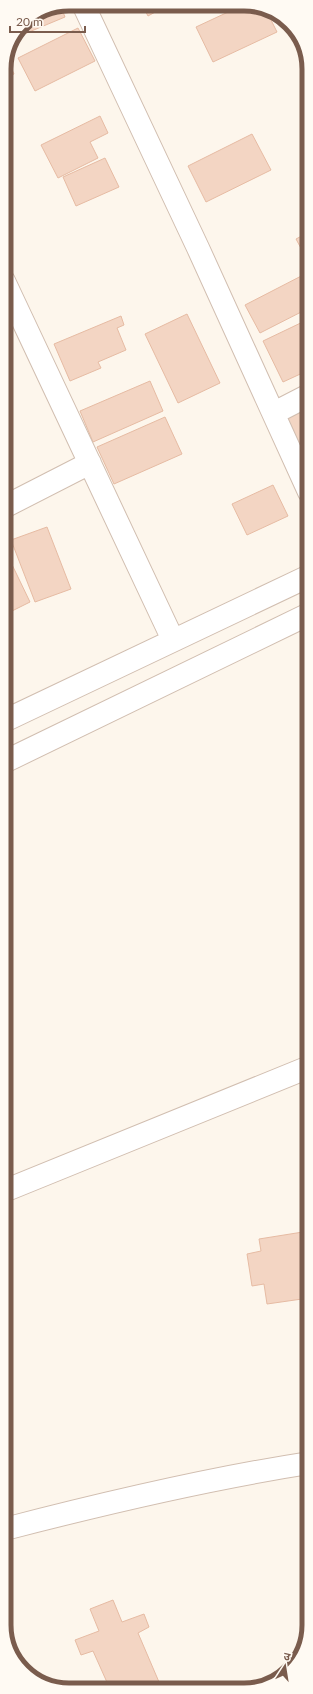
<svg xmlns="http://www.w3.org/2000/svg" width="313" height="1694" font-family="Lato,'Noto Sans Devanagari',sans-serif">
<rect width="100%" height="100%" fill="#fdf6ec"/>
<!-- building -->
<path fill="#f3d5c3" stroke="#e6bba3" d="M 142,5 L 168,5 L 148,16 Z
M 241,6 L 260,6 L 266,10 L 277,32 L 213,62 L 196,27 Z
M 61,7 L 65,17 L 17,37 L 23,23 Z
M 78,28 L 95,61 L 35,91 L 18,58 Z
M 7,59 L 14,74 L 4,79 L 4,65 Z
M 100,116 L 108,133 L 90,142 L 98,158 L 58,178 L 41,145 Z
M 252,134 L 271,170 L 206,202 L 188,166 Z
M 105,158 L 119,187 L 76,206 L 63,177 Z
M 309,232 L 309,263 L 296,239 Z
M 309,272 L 309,308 L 260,333 L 245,305 Z
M 187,314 L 220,383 L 178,403 L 145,334 Z
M 121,316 L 124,325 L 117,328 L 126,350 L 98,362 L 101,368 L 70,381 L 54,344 Z
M 309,319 L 309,370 L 283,382 L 263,341 Z
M 150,381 L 163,411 L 93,442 L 80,411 Z
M 309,405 L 309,467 L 285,415 Z
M 165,417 L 182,454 L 114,484 L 97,447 Z
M 273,485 L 288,516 L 247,535 L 232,504 Z
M 47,527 L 71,589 L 35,602 L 11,540 Z
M 4,548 L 30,602 L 4,615 Z
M 309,1231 L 309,1298 L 267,1304 L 264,1284 L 252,1286 L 247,1254 L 261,1251 L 259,1239 Z
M 113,1600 L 122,1622 L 144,1614 L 149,1627 L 138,1633 L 162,1689 L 110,1689 L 93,1651 L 81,1655 L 75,1640 L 99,1631 L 90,1609 Z"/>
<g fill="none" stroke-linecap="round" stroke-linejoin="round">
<!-- minor casing -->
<g stroke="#d1beb0" stroke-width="24">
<path id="minor" d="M 83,4 L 198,248 L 309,492
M 4,281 L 173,640
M 274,413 L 309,395
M 4,507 L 90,463
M 4,721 L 309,576
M 4,762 L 309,614
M 4,1191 L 309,1067
M 5,1529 C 105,1503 206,1479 309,1463"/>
</g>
<!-- minor -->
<use href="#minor" stroke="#fff" stroke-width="22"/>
</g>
<!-- crop -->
<path d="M0 0H313V1694H0ZM69 11H244A58 58 0 0 1 302 69V1625A58 58 0 0 1 244 1683H69A58 58 0 0 1 11 1625V69A58 58 0 0 1 69 11Z" fill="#fffaf3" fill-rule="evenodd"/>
<path fill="none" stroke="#7a5c4d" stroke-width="5" d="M69 11H244A58 58 0 0 1 302 69V1625A58 58 0 0 1 244 1683H69A58 58 0 0 1 11 1625V69A58 58 0 0 1 69 11Z"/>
<!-- north arrow -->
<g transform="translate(285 1666) rotate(12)" stroke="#fffaf3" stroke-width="3" paint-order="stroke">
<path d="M0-3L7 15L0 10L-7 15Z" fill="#7a5c4d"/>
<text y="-6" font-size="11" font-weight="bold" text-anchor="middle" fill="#7a5c4d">उ</text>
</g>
<!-- scale -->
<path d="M10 26v6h75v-6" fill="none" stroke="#7a5c4d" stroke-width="2"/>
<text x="16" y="26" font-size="12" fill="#7a5c4d" stroke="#fffaf3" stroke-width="3" paint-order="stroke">20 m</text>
</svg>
